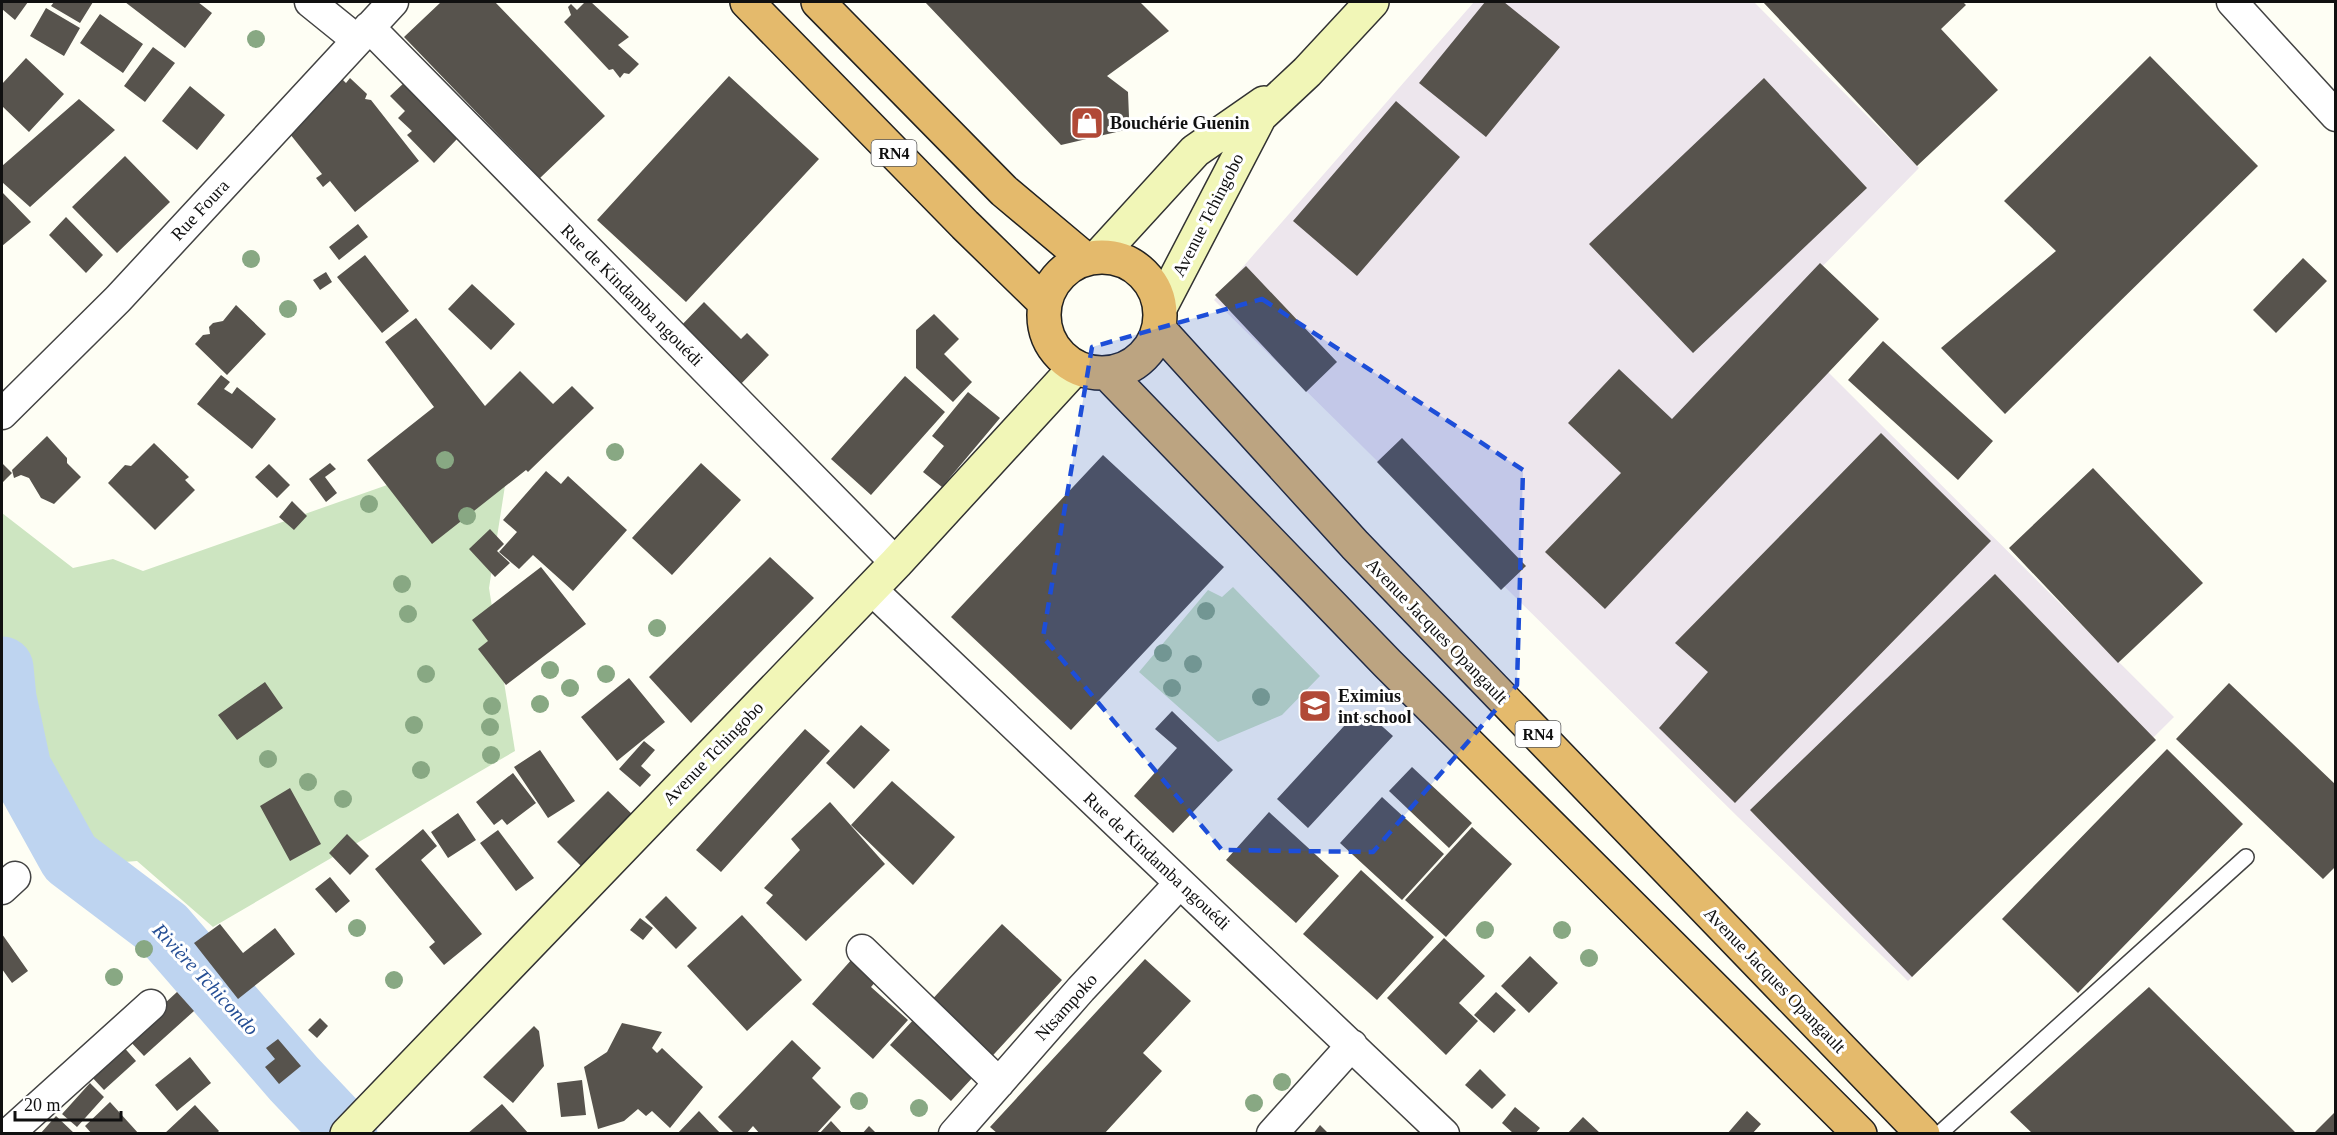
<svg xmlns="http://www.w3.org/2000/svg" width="2337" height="1135" font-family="'Times New Roman',serif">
<rect width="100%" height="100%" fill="#fefef4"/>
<!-- industrial -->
<path fill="#ede6ed" d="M 1474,2 L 1754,2 L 1919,168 L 1811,278 L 1827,371 L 2174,717 L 1908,981 L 1738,817 L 1214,300 Z"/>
<!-- green -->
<path fill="#cde5c1" d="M 512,441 L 489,588 L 515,751 L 213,927 L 137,861 L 59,867 L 13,779 L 2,752 L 2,513 L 73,568 L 113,559 L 143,571 Z
M 1233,587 L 1320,676 L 1282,715 L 1218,742 L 1139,672 L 1208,590 L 1222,597 Z"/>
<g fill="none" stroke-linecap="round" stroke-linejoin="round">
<!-- river -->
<path stroke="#bed4f0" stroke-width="63" d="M 2,668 L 5,698 L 20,768 L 70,858 L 164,929 L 294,1079 L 346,1134"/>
</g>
<!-- building -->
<path fill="#57534d" d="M 2,2 L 28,2 L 15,20 L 2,9 Z
M 54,2 L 93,2 L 80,23 L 51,6 Z
M 125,2 L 198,2 L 212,13 L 185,48 Z
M 441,2 L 495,2 L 605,116 L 540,178 L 404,37 Z
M 585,2 L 591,2 L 629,37 L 618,45 L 639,64 L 629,74 L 624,73 L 620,78 L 613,69 L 609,70 L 564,22 L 571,15 L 568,7 L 571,4 L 577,10 Z
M 925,2 L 1140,2 L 1169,31 L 1107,76 L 1128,92 L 1129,117 L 1125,130 L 1061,145 Z
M 1485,2 L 1504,2 L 1560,47 L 1486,137 L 1419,83 Z
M 1763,2 L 1963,2 L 1966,5 L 1941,29 L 1998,90 L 1917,166 Z
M 46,8 L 80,28 L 64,56 L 30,36 Z
M 100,14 L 143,44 L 123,73 L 80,43 Z
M 153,47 L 175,63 L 145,102 L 124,86 Z
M 2150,56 L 2258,166 L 2005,414 L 1941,348 L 2056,251 L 2004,201 Z
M 26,58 L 64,94 L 29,132 L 2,106 L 2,84 Z
M 339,76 L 346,83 L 350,78 L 367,94 L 365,99 L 371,100 L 419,161 L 355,212 L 330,181 L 323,187 L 316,178 L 322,174 L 286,129 Z
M 729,76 L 819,159 L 686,302 L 597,220 Z
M 1764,78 L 1867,188 L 1693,353 L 1589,244 Z
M 405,82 L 450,126 L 448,130 L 457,139 L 434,163 L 407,135 L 412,131 L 398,118 L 405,111 L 390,96 Z
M 190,86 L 225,115 L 197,150 L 162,121 Z
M 79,99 L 115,130 L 30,207 L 2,182 L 2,166 Z
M 1396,101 L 1460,157 L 1357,276 L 1293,221 Z
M 125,156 L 170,202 L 117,253 L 72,207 Z
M 2,192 L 31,222 L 2,246 Z
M 66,217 L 103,255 L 86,273 L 49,235 Z
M 358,224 L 368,237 L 339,260 L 329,247 Z
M 365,255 L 409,311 L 382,333 L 337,277 Z
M 2303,258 L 2327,281 L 2276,333 L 2253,310 Z
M 1820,263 L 1879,319 L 1605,609 L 1545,552 L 1621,473 L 1568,423 L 1619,369 L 1672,419 Z
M 1246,266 L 1337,362 L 1306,392 L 1215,295 Z
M 326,272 L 332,282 L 320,290 L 313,280 Z
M 472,284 L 515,324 L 491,350 L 448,309 Z
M 704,302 L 741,339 L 747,333 L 769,355 L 737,388 L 677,330 Z
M 236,305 L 266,334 L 227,375 L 195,344 L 203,335 L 210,334 L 209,327 L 213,323 L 223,321 Z
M 934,314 L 959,339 L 944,354 L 972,382 L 953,402 L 916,368 L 916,330 Z
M 416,318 L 485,406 L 520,371 L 553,404 L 572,386 L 594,408 L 528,472 L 526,470 L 432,544 L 367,460 L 434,407 L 385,342 Z
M 1883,341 L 1993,441 L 1958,480 L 1848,380 Z
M 221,375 L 230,382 L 224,389 L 232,394 L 237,387 L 276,419 L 252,449 L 197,404 Z
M 905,376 L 945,412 L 871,495 L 831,459 Z
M 968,392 L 1000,418 L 942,487 L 923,472 L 944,446 L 932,436 Z
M 1881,433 L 1991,541 L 1735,803 L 1659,728 L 1708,672 L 1675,643 Z
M 47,436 L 67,458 L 67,463 L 81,477 L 54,504 L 41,498 L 29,478 L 21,475 L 14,478 L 12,470 Z
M 1402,438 L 1526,566 L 1501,590 L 1377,462 Z
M 154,443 L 189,477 L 185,480 L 195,490 L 155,530 L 108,483 L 125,465 L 131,466 Z
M 1103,455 L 1224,567 L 1071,730 L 951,617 Z
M 2,463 L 12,473 L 2,483 Z
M 330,463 L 336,469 L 325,477 L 337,493 L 326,502 L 309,479 Z
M 701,463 L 741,500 L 672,575 L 632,538 Z
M 269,464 L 290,485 L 277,498 L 255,477 Z
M 2093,468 L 2203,583 L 2118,663 L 2009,548 Z
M 546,471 L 561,484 L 568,476 L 627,530 L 573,591 L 533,555 L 519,569 L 499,552 L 517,532 L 503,520 Z
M 292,501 L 307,516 L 294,530 L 279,517 Z
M 490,529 L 504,544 L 497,551 L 510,563 L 495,577 L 469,549 Z
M 770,557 L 814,598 L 691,723 L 649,677 Z
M 541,567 L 586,624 L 506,685 L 478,649 L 488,641 L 472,620 Z
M 1995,574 L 2156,740 L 1912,977 L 1750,810 Z
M 629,678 L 665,722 L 617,761 L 581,717 Z
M 265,682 L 283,708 L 237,740 L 218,715 Z
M 2229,683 L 2336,785 L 2336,866 L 2323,879 L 2176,739 Z
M 1172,711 L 1233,770 L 1173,833 L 1134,796 L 1177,748 L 1155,729 Z
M 1365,711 L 1393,736 L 1308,828 L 1277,799 L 1356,713 L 1359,717 Z
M 861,725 L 890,750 L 854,789 L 826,763 Z
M 805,729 L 830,751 L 721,872 L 696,850 Z
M 644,741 L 655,750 L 641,766 L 651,775 L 640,787 L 619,769 Z
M 2167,749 L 2243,824 L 2078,993 L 2002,919 Z
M 540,750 L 575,801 L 548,818 L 514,767 Z
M 1412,767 L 1472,823 L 1449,848 L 1389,791 Z
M 513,773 L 536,803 L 507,825 L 502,819 L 494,825 L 476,802 Z
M 892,781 L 955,837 L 913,885 L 851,825 Z
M 290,788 L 321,844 L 290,861 L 260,806 Z
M 608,791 L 634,816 L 582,867 L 557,842 Z
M 1382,797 L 1444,854 L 1402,900 L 1340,843 Z
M 830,802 L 885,864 L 806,941 L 766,903 L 773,895 L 764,888 L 800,850 L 791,839 Z
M 1269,812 L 1339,876 L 1296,923 L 1226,860 Z
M 458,813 L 476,840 L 448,858 L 431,832 Z
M 1472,827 L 1512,864 L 1446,937 L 1405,900 Z
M 423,829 L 437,846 L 421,860 L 482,934 L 444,965 L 429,947 L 435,942 L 375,869 Z
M 498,830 L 534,878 L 516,891 L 480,843 Z
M 347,834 L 369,856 L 350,875 L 329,853 Z
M 1361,870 L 1434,937 L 1377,1000 L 1303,934 Z
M 330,877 L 350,901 L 336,913 L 315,889 Z
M 666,896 L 697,928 L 676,949 L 645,917 Z
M 742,915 L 802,980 L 747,1031 L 687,966 Z
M 640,918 L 653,928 L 643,940 L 630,930 Z
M 220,924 L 243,953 L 275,928 L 295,954 L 238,999 L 194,943 Z
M 1002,924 L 1062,980 L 951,1101 L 890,1045 Z
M 2,934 L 28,971 L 12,983 L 2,969 Z
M 1444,938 L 1485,976 L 1459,1003 L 1478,1021 L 1446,1055 L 1387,998 Z
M 1530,956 L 1558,983 L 1529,1013 L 1501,986 Z
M 853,958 L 877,980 L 871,987 L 908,1020 L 873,1059 L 812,1004 Z
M 1145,959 L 1191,1001 L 1143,1053 L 1162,1071 L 1104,1134 L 998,1134 L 990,1127 Z
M 2149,987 L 2297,1134 L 2033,1134 L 2010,1112 Z
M 177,992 L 194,1011 L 144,1056 L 127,1038 Z
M 1496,992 L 1516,1010 L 1494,1033 L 1474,1015 Z
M 320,1018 L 328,1026 L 317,1038 L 308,1030 Z
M 622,1023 L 662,1032 L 652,1048 L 657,1053 L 662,1048 L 703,1087 L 670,1128 L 652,1111 L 646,1116 L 638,1109 L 624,1121 L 598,1129 L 584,1067 L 607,1052 Z
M 534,1026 L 539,1031 L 544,1066 L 513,1103 L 483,1077 Z
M 278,1039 L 301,1066 L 279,1084 L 265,1067 L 275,1059 L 266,1048 Z
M 792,1040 L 821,1068 L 812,1078 L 841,1107 L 816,1134 L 760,1134 L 753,1126 L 746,1134 L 735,1134 L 718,1117 Z
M 121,1044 L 136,1061 L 104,1090 L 89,1074 Z
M 190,1057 L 211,1083 L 177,1111 L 155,1085 Z
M 1480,1069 L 1506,1095 L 1492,1109 L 1465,1085 Z
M 582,1080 L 586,1115 L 561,1117 L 557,1083 Z
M 90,1083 L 104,1097 L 77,1127 L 62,1114 Z
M 110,1102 L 139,1134 L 92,1134 L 85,1126 Z
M 502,1104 L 529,1134 L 467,1134 Z
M 195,1105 L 219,1131 L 216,1134 L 164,1134 Z
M 1515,1107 L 1540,1128 L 1535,1134 L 1514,1134 L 1502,1123 Z
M 699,1111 L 721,1134 L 677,1134 Z
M 1747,1111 L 1761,1124 L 1752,1134 L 1727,1134 Z
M 2336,1111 L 2336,1134 L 2313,1134 Z
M 56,1116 L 75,1134 L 40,1134 Z
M 1583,1117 L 1601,1134 L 1567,1134 Z
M 831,1121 L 843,1134 L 819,1134 Z
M 1320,1125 L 1329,1134 L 1313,1134 Z
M 869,1126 L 877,1134 L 862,1134 Z"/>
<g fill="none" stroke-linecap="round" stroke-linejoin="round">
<!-- lane casing -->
<g stroke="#434343" stroke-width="18">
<path id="lane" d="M 1939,1134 L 2246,857"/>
</g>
<!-- street casing -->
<g stroke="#434343" stroke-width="33">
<path id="street" d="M 310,2 L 357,40
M 2232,2 L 2336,116
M 369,27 L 896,563
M 2,414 L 118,299 L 393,2
M 871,589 L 1444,1134
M 2,889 L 15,877
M 862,950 L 999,1083
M 8,1134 L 151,1005
M 954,1134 L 1081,989 L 1180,883
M 1272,1134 L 1352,1045"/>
</g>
<!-- secondary casing -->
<g stroke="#323232" stroke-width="36">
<path id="secondary" d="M 1099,256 L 1195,151 L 1264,103
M 1160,308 L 1260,116 L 1307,72 L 1372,2
M 347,1134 L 896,563 L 1075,368"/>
</g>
<!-- highway casing -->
<g stroke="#212121" stroke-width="36">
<path id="highway" d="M 747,2 L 965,225 L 1044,302
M 818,2 L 1004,191 L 1085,259
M1044 315a58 58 0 1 1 116 0a58 58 0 1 1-116 0Z
M 1159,329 L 1355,545 L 1923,1134
M 1108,374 L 1387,663 L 1860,1134"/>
</g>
<!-- lane -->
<use href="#lane" stroke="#fff" stroke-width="15"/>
<!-- street -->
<use href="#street" stroke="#fff" stroke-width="30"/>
<!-- secondary -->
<use href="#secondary" stroke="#f1f6b7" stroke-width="33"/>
<!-- highway -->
<use href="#highway" stroke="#e4ba6c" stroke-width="33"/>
</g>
<!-- trees -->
<g fill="#88a883">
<circle cx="256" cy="39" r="9"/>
<circle cx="251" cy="259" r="9"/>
<circle cx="288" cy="309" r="9"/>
<circle cx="615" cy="452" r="9"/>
<circle cx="445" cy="460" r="9"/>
<circle cx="369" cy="504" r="9"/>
<circle cx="467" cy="516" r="9"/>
<circle cx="402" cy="584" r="9"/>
<circle cx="1206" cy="611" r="9"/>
<circle cx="408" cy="614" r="9"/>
<circle cx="657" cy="628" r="9"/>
<circle cx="1163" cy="653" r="9"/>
<circle cx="1193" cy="664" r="9"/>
<circle cx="550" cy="670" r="9"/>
<circle cx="426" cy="674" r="9"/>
<circle cx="606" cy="674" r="9"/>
<circle cx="570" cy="688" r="9"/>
<circle cx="1172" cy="688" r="9"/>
<circle cx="1261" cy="697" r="9"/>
<circle cx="540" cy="704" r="9"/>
<circle cx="492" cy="706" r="9"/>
<circle cx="414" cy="725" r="9"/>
<circle cx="490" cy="727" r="9"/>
<circle cx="491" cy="755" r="9"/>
<circle cx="268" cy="759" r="9"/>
<circle cx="421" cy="770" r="9"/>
<circle cx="308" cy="782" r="9"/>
<circle cx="343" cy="799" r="9"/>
<circle cx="357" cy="928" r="9"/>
<circle cx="1485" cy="930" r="9"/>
<circle cx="1562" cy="930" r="9"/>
<circle cx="144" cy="949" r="9"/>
<circle cx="1589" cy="958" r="9"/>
<circle cx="114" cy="977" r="9"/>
<circle cx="394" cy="980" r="9"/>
<circle cx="1282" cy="1082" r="9"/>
<circle cx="859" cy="1101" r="9"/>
<circle cx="1254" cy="1103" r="9"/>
<circle cx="919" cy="1108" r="9"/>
</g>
<!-- marked area -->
<path fill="#1d4ed8" fill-opacity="0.2" stroke="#1d4ed8" stroke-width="4.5" stroke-dasharray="12 8" stroke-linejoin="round" d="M 1262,299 L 1523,470 L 1517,685 L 1373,852 L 1222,850 L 1043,637 L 1092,347 Z"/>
<!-- icons -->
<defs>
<g id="shop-square" transform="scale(1.725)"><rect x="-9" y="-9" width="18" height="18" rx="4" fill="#b14937" stroke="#fff"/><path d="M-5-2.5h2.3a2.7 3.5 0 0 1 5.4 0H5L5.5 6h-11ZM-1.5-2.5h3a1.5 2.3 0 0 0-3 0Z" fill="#fff"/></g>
<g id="school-square" transform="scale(1.725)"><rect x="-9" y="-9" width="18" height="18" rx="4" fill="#b14937" stroke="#fff"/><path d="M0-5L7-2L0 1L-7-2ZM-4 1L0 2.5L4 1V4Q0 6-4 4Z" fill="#fff"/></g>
</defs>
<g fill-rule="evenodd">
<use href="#shop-square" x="1087" y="123"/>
<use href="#school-square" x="1315" y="706"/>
</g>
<g text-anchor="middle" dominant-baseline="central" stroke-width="6" stroke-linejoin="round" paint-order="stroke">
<!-- shield labels -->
<g fill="#fff" stroke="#585858" stroke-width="1.5">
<rect x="871.5" y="140" width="45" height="26" rx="4.5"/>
<rect x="1515.5" y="721" width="45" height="26" rx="4.5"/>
</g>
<g font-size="16" font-weight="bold" fill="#101010">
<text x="894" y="153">RN4</text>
<text x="1538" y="734">RN4</text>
</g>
<!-- poi labels -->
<g font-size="18" font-weight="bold" fill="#101010" stroke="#fff" text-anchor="start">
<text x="1110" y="123">Bouchérie Guenin</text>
<text x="1338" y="696">Eximius<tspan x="1338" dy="21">int school</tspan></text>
</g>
<!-- street labels -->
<g font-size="18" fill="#101010" stroke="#fff">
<text transform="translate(200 210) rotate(-47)">Rue Foura</text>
<text transform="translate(1208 215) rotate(-63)">Avenue Tchingobo</text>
<text transform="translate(632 295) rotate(45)">Rue de Kindamba ngouédi</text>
<text transform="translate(1437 631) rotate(46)">Avenue Jacques Opangault</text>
<text transform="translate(713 753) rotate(-46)">Avenue Tchingobo</text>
<text transform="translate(1157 861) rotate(43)">Rue de Kindamba ngouédi</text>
<text transform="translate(1775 980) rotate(46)">Avenue Jacques Opangault</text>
<text transform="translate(1066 1007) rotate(-48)">Ntsampoko</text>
</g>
<!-- water labels -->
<g font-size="20" font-style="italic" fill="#264f95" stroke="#fff">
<text transform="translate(206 979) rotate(47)">Rivière Tchicondo</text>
</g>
</g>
<!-- border -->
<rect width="2337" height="1135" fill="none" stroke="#101010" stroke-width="6"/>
<!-- scale -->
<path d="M15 1111v9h106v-9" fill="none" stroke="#101010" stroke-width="3"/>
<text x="24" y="1111" font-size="18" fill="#101010" stroke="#ffffff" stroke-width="4.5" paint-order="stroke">20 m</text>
</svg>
